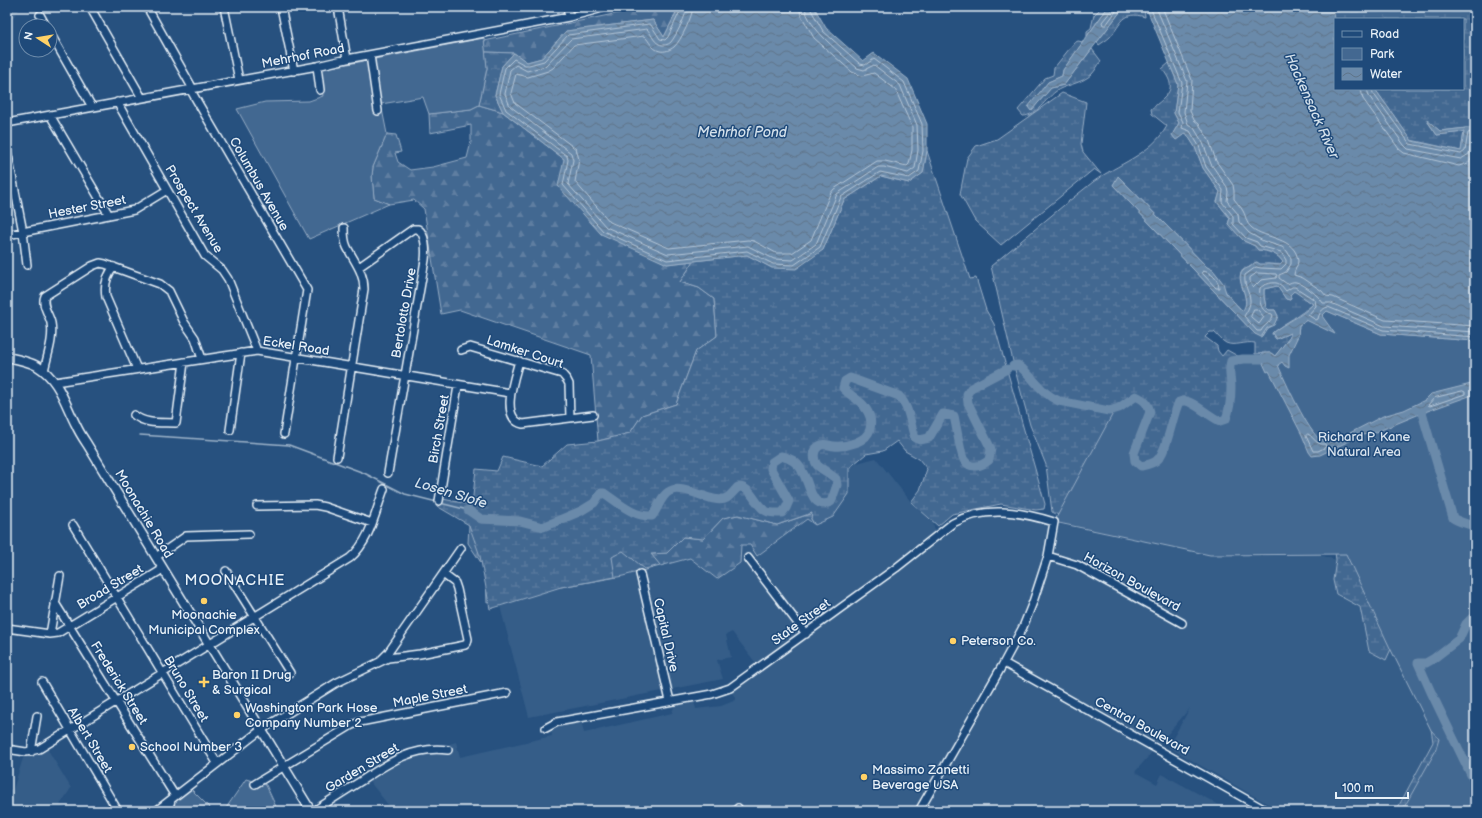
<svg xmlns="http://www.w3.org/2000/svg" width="1482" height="818" font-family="'Balsamiq Sans',sans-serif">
<defs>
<pattern id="forest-firs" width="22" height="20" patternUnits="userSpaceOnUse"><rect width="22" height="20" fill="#436891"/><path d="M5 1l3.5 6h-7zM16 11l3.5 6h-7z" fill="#5e7ea1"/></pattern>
<pattern id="wetland-marsh" width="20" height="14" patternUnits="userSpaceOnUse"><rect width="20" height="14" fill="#436891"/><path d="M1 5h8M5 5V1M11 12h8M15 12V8" fill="none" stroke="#5e7ea1"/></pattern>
<pattern id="water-waves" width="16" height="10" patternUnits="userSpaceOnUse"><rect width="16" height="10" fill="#6b8aaa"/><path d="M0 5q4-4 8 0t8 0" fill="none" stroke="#5e7388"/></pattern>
</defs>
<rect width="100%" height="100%" fill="#27517f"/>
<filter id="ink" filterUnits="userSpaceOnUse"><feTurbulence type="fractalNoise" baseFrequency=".025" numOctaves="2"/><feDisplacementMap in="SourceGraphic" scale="8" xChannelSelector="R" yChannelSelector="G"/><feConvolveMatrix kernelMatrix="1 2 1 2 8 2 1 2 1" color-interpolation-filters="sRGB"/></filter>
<g filter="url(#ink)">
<!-- built -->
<path fill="#355d88" d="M 7,7 L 21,7 L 12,19 L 7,22 Z
M 876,458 L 911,502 L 932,522 L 936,532 L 943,528 L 987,513 L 1064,525 L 1210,555 L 1317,554 L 1336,560 L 1333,580 L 1336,594 L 1360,607 L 1369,651 L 1390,648 L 1431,730 L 1433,742 L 1396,811 L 1280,811 L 1168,747 L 1190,708 L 1135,772 L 1157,784 L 1162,774 L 1230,811 L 393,811 L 366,777 L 383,766 L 456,742 L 460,757 L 552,736 L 551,722 L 580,716 L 584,733 L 672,713 L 677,697 L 692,695 L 696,709 L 721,706 L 736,700 L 730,688 L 758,666 L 732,632 L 726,635 L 731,657 L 717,660 L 723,679 L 529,717 L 500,606 L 561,587 L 623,576 L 740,545 L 750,545 L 757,556 L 807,519 L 815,525 L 849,494 L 849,468 L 857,463 Z
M 45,745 L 71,788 L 60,805 L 71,811 L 7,811 L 7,789 L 13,790 L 25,752 Z"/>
<!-- forest -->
<path fill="url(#forest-firs)" stroke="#96acc4" d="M 628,7 L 679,7 L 664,37 L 653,20 L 566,31 L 542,58 L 527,62 L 514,53 L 485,52 L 484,41 L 628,11 Z
M 479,105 L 503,112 L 564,159 L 667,264 L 694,261 L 680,282 L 699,288 L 714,299 L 717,336 L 696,351 L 676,404 L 642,415 L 630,433 L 598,441 L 591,355 L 460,310 L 441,314 L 424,209 L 414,200 L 389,204 L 374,198 L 372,176 L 373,167 L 387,134 L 396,135 L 401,152 L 395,153 L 398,162 L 410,170 L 433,167 L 467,158 L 471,142 L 471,125 L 430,133 L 429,114 L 471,109 Z
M 813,513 L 811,519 L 815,525 L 807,519 L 757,556 L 750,545 L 741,545 L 740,563 L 717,579 L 690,558 L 623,576 L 561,587 L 525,588 L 487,603 L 486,570 L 468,543 L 469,525 L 651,554 L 667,553 L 683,537 L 703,539 L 723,518 L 738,515 L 777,525 Z"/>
<!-- wetland -->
<path fill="url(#wetland-marsh)" stroke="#96acc4" d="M 1102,7 L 1108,7 L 1087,36 L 1087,31 L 1091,28 L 1094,15 Z
M 1124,7 L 1144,7 L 1145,17 C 1122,10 1122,24 1110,37 C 1107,40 1103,42 1099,45 L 1097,42 Z
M 1334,7 L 1475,7 L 1475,127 L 1440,131 L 1427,121 L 1437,135 L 1464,132 L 1461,151 L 1411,140 L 1375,89 L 1463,89 L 1463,19 L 1335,19 L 1335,22 Z
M 1078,41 L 1083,42 L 1063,70 L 1062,76 L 1048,82 L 1031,111 L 1051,88 L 1064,85 L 1092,49 L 1101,61 C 1098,65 1095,71 1092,74 C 1082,84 1063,85 1055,92 C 1046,99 1036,116 1023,116 L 1018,110 L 1045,78 L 1053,75 L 1054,68 L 1074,43 Z
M 485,52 L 514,53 L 502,66 L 495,95 L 503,112 L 479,105 L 487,68 Z
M 1169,63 L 1178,84 L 1174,113 L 1179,123 L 1172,135 L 1176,140 L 1186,132 L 1195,147 L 1203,168 L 1220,192 L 1217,202 L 1230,218 L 1228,224 L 1244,241 L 1255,246 L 1258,250 C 1268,251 1278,254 1283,262 L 1280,265 L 1268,264 L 1260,265 L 1257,262 C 1253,263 1253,265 1249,267 C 1246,270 1247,267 1243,270 C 1233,280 1253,298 1243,311 C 1237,305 1229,299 1226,292 C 1220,281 1219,273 1207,267 L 1119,177 L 1113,185 L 1255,334 L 1262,336 L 1267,328 L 1274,324 L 1278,316 L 1275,310 L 1269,310 L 1266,307 L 1264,297 L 1264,289 L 1277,286 L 1286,299 L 1290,300 L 1291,298 L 1290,295 L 1294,290 L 1313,304 C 1300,316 1285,322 1272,333 L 1276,339 L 1290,333 L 1290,337 L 1275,356 L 1271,353 L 1255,354 L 1255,343 C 1245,341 1235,347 1226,343 C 1222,341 1217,335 1214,332 L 1210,332 L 1205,337 L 1217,346 L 1218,351 L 1222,356 L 1227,350 L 1243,359 L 1261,359 L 1267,372 L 1269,371 L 1302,435 L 1309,452 L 1311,456 L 1320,455 L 1362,435 L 1374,433 L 1422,413 L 1475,394 L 1475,811 L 1396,811 L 1433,742 L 1431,729 L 1391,649 L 1386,660 L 1369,651 L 1360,607 L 1336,594 L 1333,580 L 1336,560 L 1335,552 L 1342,550 L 1352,556 L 1374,550 L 1367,543 L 1246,550 L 1168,541 L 1065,518 L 1052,512 L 1046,465 L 1030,425 L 1015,370 L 991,266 C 1025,238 1058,209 1093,182 C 1117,164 1151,155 1167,126 L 1152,114 L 1151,109 C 1167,96 1179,89 1162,69 Z
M 1062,93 L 1086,102 L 1081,144 L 1083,152 L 1101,174 L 1094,169 L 1001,245 L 975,221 L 960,194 L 967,158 L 976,146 L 997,139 Z
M 927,151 L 970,279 L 976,278 L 986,310 L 994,324 L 1045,504 L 1044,509 L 1036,510 L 1001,504 L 952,514 L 938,526 L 911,502 L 920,490 L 927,469 L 919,459 L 905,451 L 897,441 L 883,451 L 866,454 L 849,468 L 849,494 L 833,517 L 815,525 L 811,519 L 812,513 L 777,525 L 738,515 L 723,518 L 703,539 L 683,537 L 667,553 L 651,554 L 660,565 L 645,569 L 623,551 L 612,557 L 615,577 L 561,587 L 490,609 L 480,556 L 469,525 L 435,505 L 443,499 L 472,505 L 476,469 L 497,471 L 503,457 L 542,466 L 567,444 L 598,441 L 630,433 L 642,415 L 676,404 L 696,351 L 717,336 L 714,299 L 699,288 L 680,282 L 694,261 L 747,255 L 772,268 L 823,250 L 844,200 L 881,176 L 909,183 L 923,173 Z"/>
<!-- park -->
<path fill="#436891" stroke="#96acc4" d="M 484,38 L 487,68 L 479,105 L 471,109 L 429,114 L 423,97 L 381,104 L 387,134 L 373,167 L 372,176 L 374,198 L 389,204 L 309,239 L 237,109 L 265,102 L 309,101 L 323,96 L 319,69 C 374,60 429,48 484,38 Z
M 1327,311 L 1381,334 L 1475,341 L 1475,811 L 1402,811 L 1435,752 L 1439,739 L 1431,730 L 1390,648 L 1346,554 L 1210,555 L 1054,522 L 1117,406 L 1119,408 L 1136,396 C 1144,400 1148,403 1150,412 L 1134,453 L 1135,461 L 1141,466 C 1146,465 1152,464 1156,461 C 1167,453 1172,416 1179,402 C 1193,397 1207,416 1220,421 L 1226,419 C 1230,409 1231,397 1231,387 C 1231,378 1228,370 1231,361 C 1248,358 1262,360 1278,365 L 1298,336 L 1299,325 L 1307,320 Z
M 246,779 L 266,785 L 278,811 L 224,811 Z
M 191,789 L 213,811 L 172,811 L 172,799 L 175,802 Z"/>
<!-- water -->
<path fill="url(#water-waves)" stroke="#9db3c9" d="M 679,7 L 814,7 L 826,28 L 863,61 L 874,53 L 908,79 L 927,124 L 927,151 L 923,173 L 909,183 L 881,176 L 844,200 L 823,250 L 796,269 L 772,268 L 747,255 L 667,264 L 601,234 L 558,186 L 564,159 L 503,112 L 495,95 L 502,66 L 514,53 L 527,62 L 542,58 L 566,31 L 653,20 L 664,37 Z
M 1108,7 L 1124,7 L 1064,85 L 1051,88 L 1031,111 L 1028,107 L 1048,82 L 1062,76 L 1063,70 Z
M 1146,7 L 1334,7 L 1335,89 L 1375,89 L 1412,141 L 1461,151 L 1464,132 L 1437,135 L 1426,119 L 1440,131 L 1475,127 L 1474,138 L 1475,139 L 1475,341 L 1381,334 L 1327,311 L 1322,316 L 1335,334 L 1306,320 L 1299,325 L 1298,336 L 1289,355 L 1289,368 L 1285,366 L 1282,362 L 1278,365 C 1284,379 1309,434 1321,440 L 1344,436 L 1383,416 L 1404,410 L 1425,400 L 1431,394 L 1475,383 L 1475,394 L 1422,413 L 1374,433 L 1362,435 L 1320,455 L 1312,456 L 1309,452 L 1302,435 L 1269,371 L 1267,372 L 1261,359 L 1262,353 L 1271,353 L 1275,356 L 1290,337 L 1290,333 L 1276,339 L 1272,333 C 1285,322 1302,317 1313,304 L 1294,291 L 1290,295 L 1291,298 L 1290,300 L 1286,299 L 1277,286 L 1264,289 L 1264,297 L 1266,307 L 1269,310 L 1275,310 L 1278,316 L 1274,325 L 1267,328 L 1261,337 L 1255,334 L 1113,185 L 1118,176 L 1207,267 L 1213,270 L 1223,283 L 1226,293 L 1242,311 C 1254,299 1232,279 1244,270 C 1246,268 1248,268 1250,267 C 1253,265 1253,263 1257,262 L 1260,264 L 1268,264 L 1280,265 L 1283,262 C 1278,254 1268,250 1258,250 L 1255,246 L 1244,241 L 1228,224 L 1230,218 L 1217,202 L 1220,192 L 1203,168 L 1195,147 L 1186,133 L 1176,140 L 1172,135 L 1179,123 L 1174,113 L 1178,84 Z"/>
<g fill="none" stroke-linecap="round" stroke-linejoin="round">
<!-- shore -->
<path stroke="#b6c8d9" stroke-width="1" d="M 682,7 L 668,37 L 665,40 L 660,39 L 651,25 L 649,24 L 568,35 L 544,61 L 529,65 L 525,65 L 514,59 L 505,68 L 499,94 L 506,110 L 567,156 L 568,160 L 563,185 L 603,231 L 667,260 L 747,251 L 773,264 L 794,265 L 820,247 L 841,197 L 880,172 L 909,178 L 919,171 L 923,151 L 922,124 L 904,82 L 874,59 L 865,65 L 860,64 L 823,31 L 811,10 L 810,7
M 687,7 C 687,14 676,36 671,42 C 668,45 663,46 659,44 C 653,41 651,33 647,29 L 571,39 L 545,66 L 527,71 L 516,65 L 510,70 L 505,94 L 510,106 L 571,153 L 573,160 L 568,184 L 606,227 L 668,254 L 748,246 L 774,259 L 793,260 L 816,244 L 837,194 L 878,167 L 884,167 L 908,173 L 915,168 L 918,150 L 917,125 L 900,85 L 874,65 L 864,70 L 857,68 C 842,54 807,28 805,7
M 693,7 C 693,15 681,41 674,47 C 670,50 665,52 660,51 C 651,49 650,41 644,36 L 574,45 L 553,68 L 548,71 L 528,77 L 516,74 L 511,93 L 515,103 L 576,149 L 579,159 L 575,182 L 610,222 L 669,248 L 748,240 L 754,241 L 776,253 L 792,253 L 811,240 L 830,194 L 834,189 L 877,161 L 885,161 L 907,166 L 909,164 L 912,150 L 912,127 L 895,89 L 874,73 L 862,76 L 852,72 L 814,38 L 801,15 L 799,7
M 1111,7 L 1111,11 L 1102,22 L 1103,25 L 1106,25 L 1119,7
M 1150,7 L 1182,83 L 1178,112 L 1183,122 L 1182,128 L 1190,131 L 1199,146 L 1206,167 L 1223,190 L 1222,202 L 1233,216 L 1233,224 L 1246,238 L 1257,242 L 1260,246 L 1281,252 L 1286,260 L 1286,264 L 1281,269 L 1261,268 L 1256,267 L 1245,275 C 1243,293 1258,296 1244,316 L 1257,331 L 1261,331 C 1264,325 1270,323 1273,316 L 1272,314 C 1259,312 1259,299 1260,288 C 1264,284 1275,281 1279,284 C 1282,285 1284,289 1286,291 L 1292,287 L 1295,287 L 1315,300 L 1316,306 L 1308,315 L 1316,320 L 1318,319 C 1319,314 1322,308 1328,307 L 1383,330 L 1475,337
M 1156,7 L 1187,81 L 1184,112 L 1188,124 L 1194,128 L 1203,143 L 1211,164 L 1227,187 L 1228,192 L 1227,201 L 1238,214 L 1239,222 L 1249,233 L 1263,241 L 1282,247 L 1287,251 L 1291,258 L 1291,264 L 1286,272 L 1279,275 L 1279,278 L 1287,284 C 1290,283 1293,281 1296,282 C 1304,284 1319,296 1323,303 L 1331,303 L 1384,326 L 1475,332
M 1162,7 L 1192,80 L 1190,111 L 1194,120 L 1199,124 L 1209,140 L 1216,161 L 1233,185 L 1234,191 L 1234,199 C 1237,203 1241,207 1243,211 C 1247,218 1245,222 1252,228 C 1265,239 1296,237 1298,261 C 1298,266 1294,270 1294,275 L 1303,278 L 1322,291 L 1326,296 L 1333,297 L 1385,320 L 1475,326
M 1361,89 L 1363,99 L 1399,149 L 1404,153 L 1459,166 L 1468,163 L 1475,155
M 1367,89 L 1369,96 L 1404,145 L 1408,149 L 1461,159 L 1469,154 L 1472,138 L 1475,136
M 1372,89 L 1373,93 L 1410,144 L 1461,154 L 1465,151 L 1468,133 L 1475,131
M 1203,271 C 1211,272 1219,280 1219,288 L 1216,288 L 1203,274 Z
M 1257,273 L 1276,274 L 1277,276 L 1276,278 L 1261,280 L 1253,288 L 1250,282 L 1250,278 Z
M 1254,309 L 1257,309 L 1264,317 L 1259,324 L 1251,317 Z
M 1463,391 L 1465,392 L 1465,394 L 1430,406 L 1428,405 L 1434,398 Z
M 1308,434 C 1315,438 1315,445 1325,444 L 1326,447 L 1318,451 L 1313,451 L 1306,436 Z"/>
<!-- stream -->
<path stroke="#9db3c9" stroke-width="1.5" d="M 140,435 L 289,445 L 364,473 L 405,494 L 437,502
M 440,503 L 468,510"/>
<!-- river -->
<path stroke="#6b8aaa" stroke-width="9" d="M 1013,366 L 1018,365 C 1034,377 1040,393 1059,401 L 1109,411 L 1119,408 L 1136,396 C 1144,400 1148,403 1150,412 L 1134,453 L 1135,461 L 1141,466 C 1146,465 1152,464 1156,461 C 1167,454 1172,416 1179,402 C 1180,402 1184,400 1185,401 C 1193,401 1210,417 1220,421 L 1226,419 C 1230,409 1231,397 1231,387 C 1231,378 1228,370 1231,361 L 1243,359 L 1261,359
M 1422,413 L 1453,518 C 1460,523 1468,523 1475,527
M 468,510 L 481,519 L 520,521 L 543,527 L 581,511 L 594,503 L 601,493 L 604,493 C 619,503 633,517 652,516 C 658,509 661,495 670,491 C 685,483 713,506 727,498 C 731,495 735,490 738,487 C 752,486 755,506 766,511 C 771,514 777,513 782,513 L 786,508 L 789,501 L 771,469 L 772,462 L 781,456 C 791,458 799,463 803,473 C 810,484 811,511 831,502 L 837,485 L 836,479 C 831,474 821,469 817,465 C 813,459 813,450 819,446 C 825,442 829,446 834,446 C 846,447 867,442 870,429 C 872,420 870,414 864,406 C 861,401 849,395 843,388 L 845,381 L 850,378 L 899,396 C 910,408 910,424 915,438 L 920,440 L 929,438 L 943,414 L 954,416 C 956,424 961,456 964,460 C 971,470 982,466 989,460 L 991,449 L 968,403 L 967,394 L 971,388 L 1007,369
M 1475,615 L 1466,624 L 1459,639 L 1433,659 L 1426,663 L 1418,663 L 1431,692 L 1475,783"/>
<!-- minor casing -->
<g stroke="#e8f1f8" stroke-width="10">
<path id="minor" d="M 90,7 L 142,98
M 147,7 L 193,89
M 224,7 L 239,80
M 281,7 L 294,71
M 338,7 L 347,59
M 567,7 L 569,17
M 40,15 L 46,26
M 50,33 L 92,107
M 370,55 L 378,111
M 317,66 L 320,90
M 190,89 L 307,290 L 284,434
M 117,102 L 205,256 L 222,270 L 228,279 L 257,351
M 50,115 L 109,215
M 7,123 L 317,66 L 347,59 L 569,17 L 599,9 L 601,7
M 7,150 L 23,232 L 27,265
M 7,235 L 134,210 L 167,190
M 114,267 C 106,276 104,285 106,297 L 137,369
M 359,267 L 413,229 L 418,229 C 426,234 426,252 425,260 L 388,473
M 461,350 L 470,347 L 562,374 L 567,380 L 569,384 L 570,418
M 519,361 C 515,376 499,419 523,424 L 593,415
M 44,371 C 47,356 54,339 51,323 C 49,314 41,305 45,296 L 92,266 L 100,263 L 105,264 L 160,284 L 169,291 L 184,322 L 195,338 L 202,359
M 55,382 L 257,351 L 510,393
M 134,415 C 146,425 162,422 176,423 L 184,362
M 230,430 L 241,353
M 337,457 L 364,289 C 364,272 354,261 347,247 C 344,241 344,234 344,228
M 439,501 L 458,386
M 257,506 L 315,505 L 325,507 L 372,523
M 73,525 L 217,763
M 1048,556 L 1077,565 L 1182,623
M 156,557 L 186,536 L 249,534
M 748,558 L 806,634
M 226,571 L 290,673
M 640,574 L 670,701
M 55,603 L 175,796
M 7,628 L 50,634 L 58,633 L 163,569
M 50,634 L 60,576
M 382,659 L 388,653 L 461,548
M 1004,663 L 1267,811
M 42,682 L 118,811
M 546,728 L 557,722 L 712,694 L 730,688 L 896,568 L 953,523 C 985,505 1021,512 1054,522 L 1048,556 L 1033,602 L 1023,627 L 1002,666 L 919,811
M 7,749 L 26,752 L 39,749 L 350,558 C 370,541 375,513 384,489
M 31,752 L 37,716
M 255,784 L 352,725 L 360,722 L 507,693
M 156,811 L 261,730 L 336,683 L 388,658 L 420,654 L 465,645 L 467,643 L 468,639 L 457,589 L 455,583 L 443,574
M 168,811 L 171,800
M 314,811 C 329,801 345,791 361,781 C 388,763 414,745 448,750
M 735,811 L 738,808"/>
</g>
<!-- major casing -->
<g stroke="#e8f1f8" stroke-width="11">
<path id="major" d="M 7,357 C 17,359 28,361 37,366 C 59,379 65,404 76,425 C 79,432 83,438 87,444 L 311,811"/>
</g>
<!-- minor -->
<use href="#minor" stroke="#1f4a7a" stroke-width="7"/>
<!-- major -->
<use href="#major" stroke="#1f4a7a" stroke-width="8"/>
</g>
</g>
<!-- markers -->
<g fill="#ffd166" stroke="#1f4a7a" stroke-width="1.5">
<circle cx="204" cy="601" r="4"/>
<circle cx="953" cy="641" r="4"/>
<path d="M202 676h4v4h4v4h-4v4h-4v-4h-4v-4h4z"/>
<circle cx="237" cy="715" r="4"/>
<circle cx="132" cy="747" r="4"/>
<circle cx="864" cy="777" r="4"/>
</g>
<g text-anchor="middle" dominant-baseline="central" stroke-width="3" stroke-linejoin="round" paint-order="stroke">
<!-- street labels -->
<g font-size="13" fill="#e8f1f8" stroke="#1f4a7a">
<text transform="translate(303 56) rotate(-11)">Mehrhof Road</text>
<text transform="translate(259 184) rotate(60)">Columbus Avenue</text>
<text transform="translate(87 207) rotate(-11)">Hester Street</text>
<text transform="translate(194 209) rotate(59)">Prospect Avenue</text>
<text transform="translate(404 313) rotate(-80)">Bertolotto Drive</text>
<text transform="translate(296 346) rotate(9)">Eckel Road</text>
<text transform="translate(525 352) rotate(18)">Lamker Court</text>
<text transform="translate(439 429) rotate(-80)">Birch Street</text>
<text transform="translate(144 514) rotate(59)">Moonachie Road</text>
<text transform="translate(1132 582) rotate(29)">Horizon Boulevard</text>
<text transform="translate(110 587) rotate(-31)">Broad Street</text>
<text transform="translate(801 622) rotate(-36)">State Street</text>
<text transform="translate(666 635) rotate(77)">Capital Drive</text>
<text transform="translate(119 683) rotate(58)">Frederick Street</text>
<text transform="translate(186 689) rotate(59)">Bruno Street</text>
<text transform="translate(430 696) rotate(-11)">Maple Street</text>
<text transform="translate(1142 726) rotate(29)">Central Boulevard</text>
<text transform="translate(90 740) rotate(59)">Albert Street</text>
<text transform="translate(362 768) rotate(-31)">Garden Street</text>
</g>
<!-- park labels -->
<g font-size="13" fill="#d8e3ee" stroke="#1f4a7a">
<text x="1364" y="437">Richard P. Kane<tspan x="1364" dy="15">Natural Area</tspan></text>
</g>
<!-- poi labels -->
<g font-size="13" fill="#e8f1f8" stroke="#1f4a7a" text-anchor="start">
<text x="204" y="615" text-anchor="middle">Moonachie<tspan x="204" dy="15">Municipal Complex</tspan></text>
<text x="961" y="641">Peterson Co.</text>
<text x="212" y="675">Baron II Drug<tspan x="212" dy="15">&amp; Surgical</tspan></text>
<text x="245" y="708">Washington Park Hose<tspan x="245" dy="15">Company Number 2</tspan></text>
<text x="140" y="747">School Number 3</text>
<text x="872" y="770">Massimo Zanetti<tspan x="872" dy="15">Beverage USA</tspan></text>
</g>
<!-- water labels -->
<g font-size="14" font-style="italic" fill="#d5e2ec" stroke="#1f4a7a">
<text transform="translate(1312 106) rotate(66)">Hackensack River</text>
<text x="742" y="132">Mehrhof Pond</text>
<text transform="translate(451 493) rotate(17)">Losen Slofe</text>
</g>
<!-- quarter labels -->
<g font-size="15" letter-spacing="1" fill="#e8f1f8" stroke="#1f4a7a">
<text x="235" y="580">MOONACHIE</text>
</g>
</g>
<!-- margin -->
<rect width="1482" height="818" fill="none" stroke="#1f4a7a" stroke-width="24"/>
<rect x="12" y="12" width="1458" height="794" fill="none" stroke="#e8f1f8" stroke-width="1.5" filter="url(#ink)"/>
<!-- legend -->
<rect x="1334" y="18" width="130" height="72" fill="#1f4a7a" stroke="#6f8dac"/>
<rect x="1342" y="31" width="20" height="6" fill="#1f4a7a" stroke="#6f8dac"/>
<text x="1370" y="38" font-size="12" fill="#e8f1f8">Road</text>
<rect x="1342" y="48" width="20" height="12" fill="#436891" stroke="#6f8dac"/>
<text x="1370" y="58" font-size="12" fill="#e8f1f8">Park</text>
<rect x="1342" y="68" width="20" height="12" fill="url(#water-waves)" stroke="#6f8dac"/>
<text x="1370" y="78" font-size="12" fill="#e8f1f8">Water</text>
<!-- north arrow -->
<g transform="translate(38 38) rotate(282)"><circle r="19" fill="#1f4a7a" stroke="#6f8dac"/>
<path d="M0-3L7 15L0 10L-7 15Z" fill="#ffd166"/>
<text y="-6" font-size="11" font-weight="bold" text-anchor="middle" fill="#e8f1f8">N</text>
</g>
<!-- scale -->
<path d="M1336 792v6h72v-6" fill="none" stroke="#e8f1f8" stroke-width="2"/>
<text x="1342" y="792" font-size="12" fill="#e8f1f8" stroke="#1f4a7a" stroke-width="3" paint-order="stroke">100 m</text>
</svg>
